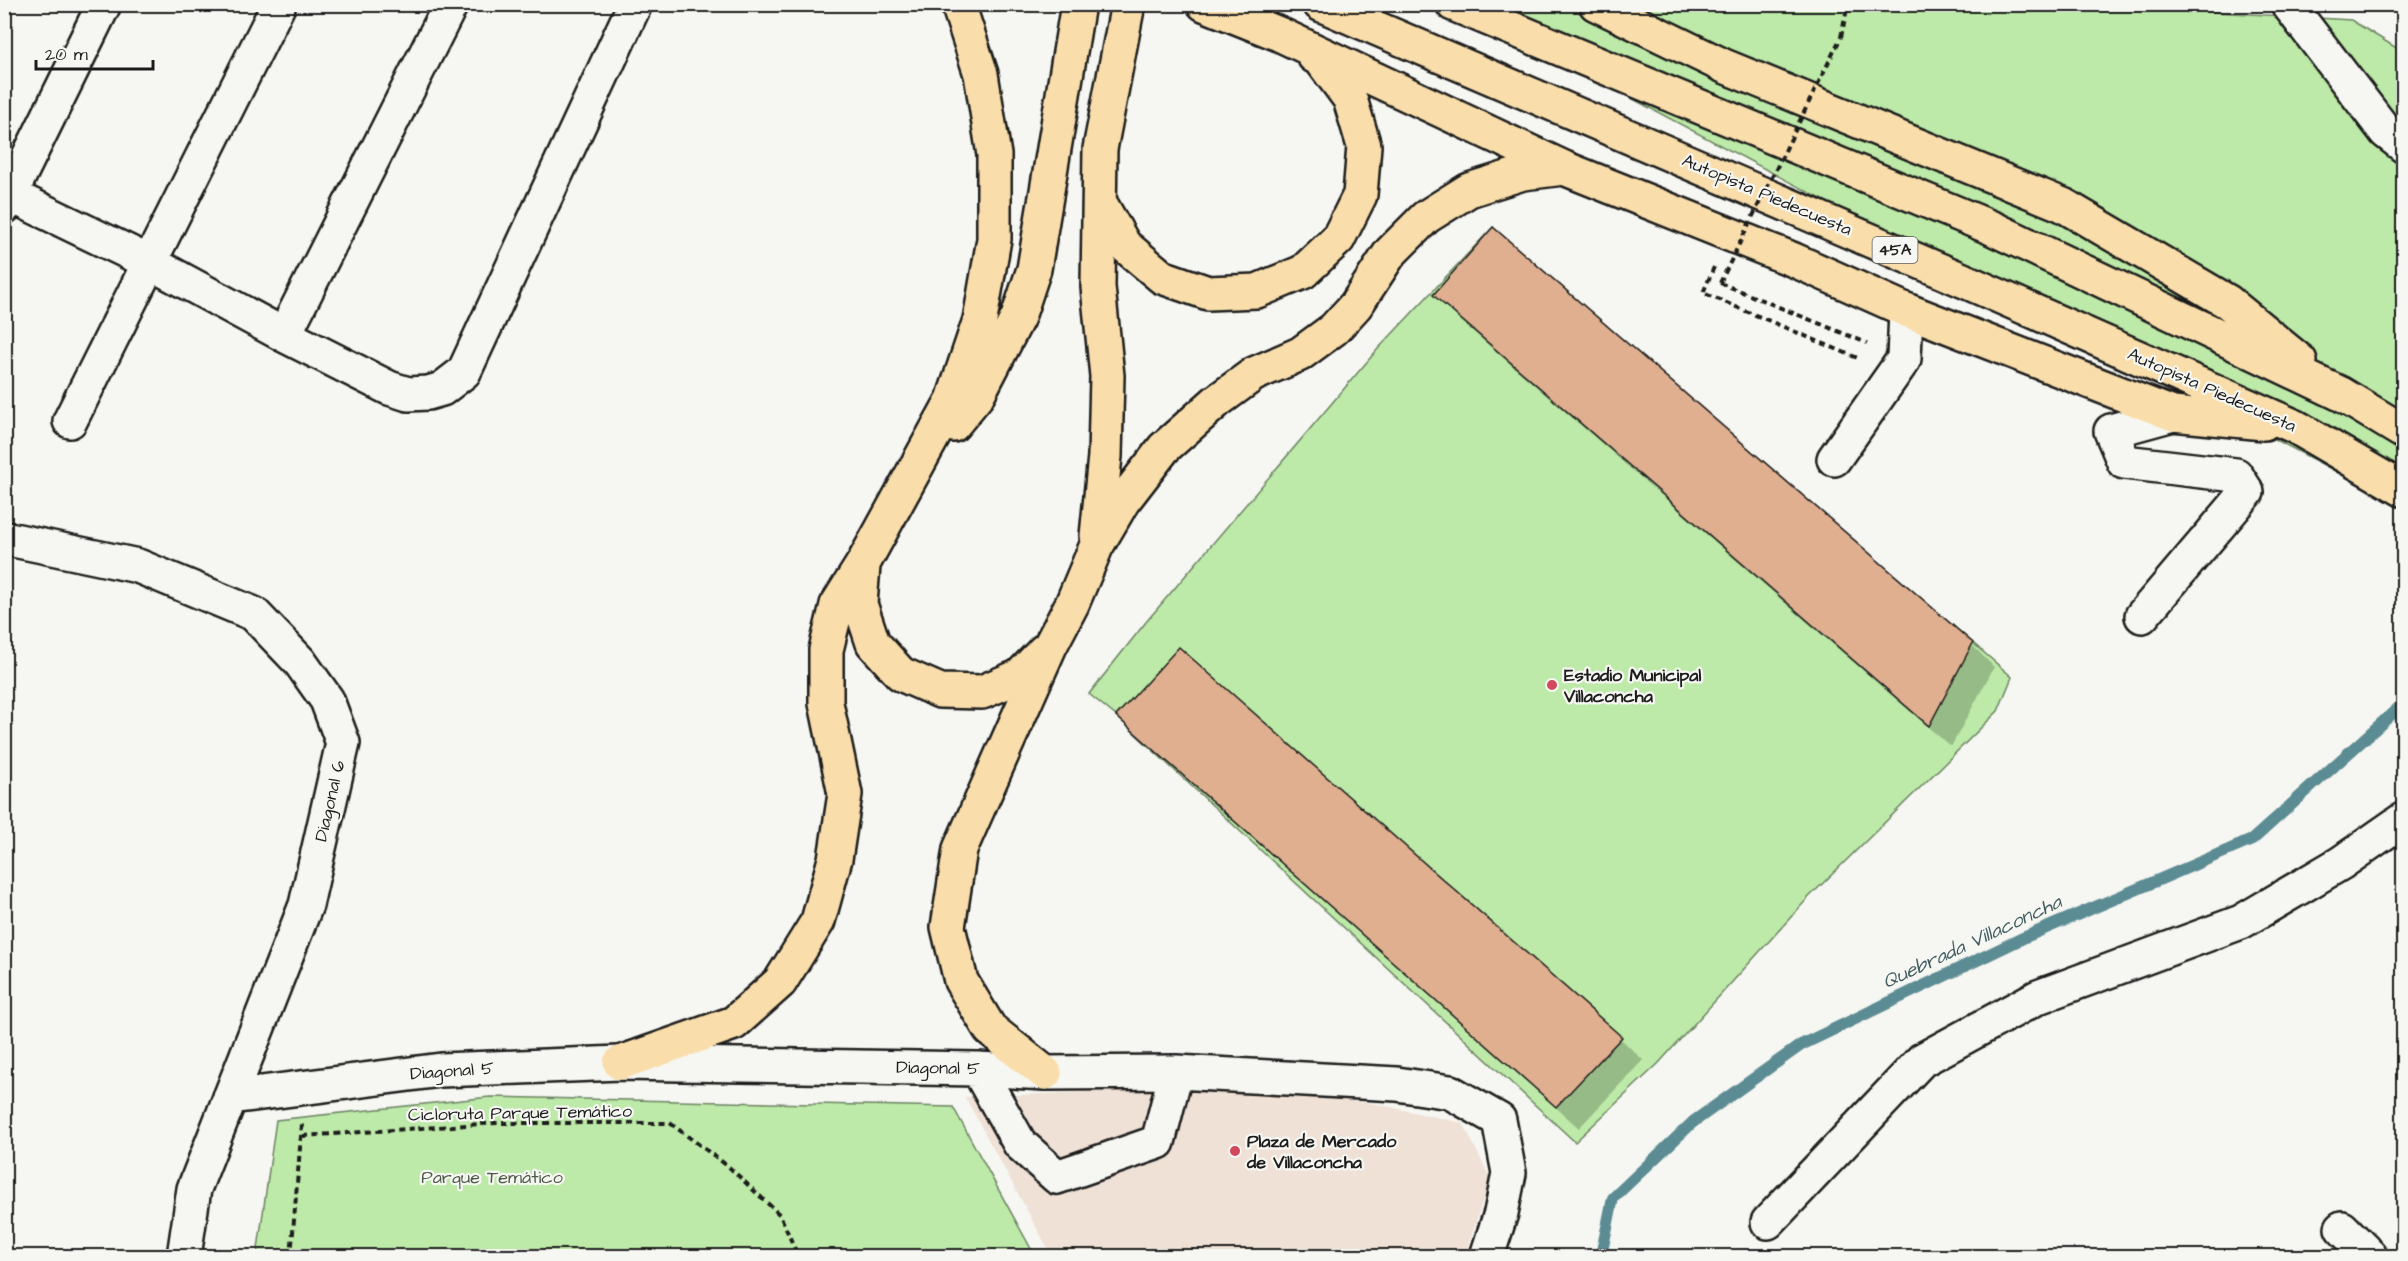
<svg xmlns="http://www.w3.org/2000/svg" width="2408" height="1261" font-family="'Architects Daughter',sans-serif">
<rect width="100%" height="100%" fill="#f6f6f2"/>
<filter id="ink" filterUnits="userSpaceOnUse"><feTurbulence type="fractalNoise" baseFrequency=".0167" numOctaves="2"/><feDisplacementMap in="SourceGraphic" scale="12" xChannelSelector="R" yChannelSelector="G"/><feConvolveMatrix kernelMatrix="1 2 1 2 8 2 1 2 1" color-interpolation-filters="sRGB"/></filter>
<g filter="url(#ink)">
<!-- built -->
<path fill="#efe1d5" d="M 1241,1086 L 1376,1104 L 1463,1123 L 1490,1178 L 1465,1256 L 1052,1256 L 965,1097 Z"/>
<!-- green -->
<path fill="#bdeaa8" stroke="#6c8362" stroke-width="1.5" d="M 1512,4 L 2081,4 L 2351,20 L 2403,52 L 2403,507 L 1493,25 Z
M 1493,227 L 2012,677 L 1998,711 L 1809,897 L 1658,1064 L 1575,1142 L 1116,716 L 1089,694 L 1146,622 L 1377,350 Z
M 490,1097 L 953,1107 L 1035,1256 L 257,1256 L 276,1120 Z"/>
<!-- shadow -->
<path fill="#0003" d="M 1435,295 L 1972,645 L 1994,667 L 1951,747 L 1456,317 Z
M 1179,650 L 1621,1039 L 1643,1060 L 1579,1128 L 1140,738 L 1118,716 Z"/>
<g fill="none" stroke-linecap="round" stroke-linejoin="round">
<!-- stream -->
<path stroke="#5c8c93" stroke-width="12" d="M 1601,1256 L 1613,1198 L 1693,1122 L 1801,1045 L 2023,938 L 2252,840 L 2404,703"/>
</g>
<!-- building -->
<path fill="#dfaf90" stroke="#1c1c1c" stroke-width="1.5" d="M 1493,227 L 1973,643 L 1929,726 L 1433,295 Z
M 1179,647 L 1622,1037 L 1556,1107 L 1116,716 Z"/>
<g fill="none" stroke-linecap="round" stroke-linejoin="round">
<!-- minor casing -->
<g stroke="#1c1c1c" stroke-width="38">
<path id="minor" d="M 2288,4 L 2386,132 L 2404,146
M 4,192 L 151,263 L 284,335 L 389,388 L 408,394 L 428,393 L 442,389 L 464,372 L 635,4
M 4,207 L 104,4
M 284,335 L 451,4
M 70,421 L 279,4
M 1834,459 L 1904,359 L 1906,310
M 4,538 L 138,566 L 254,614 L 300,662 L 327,700 L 343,743 L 306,905 L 194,1189 L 184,1256
M 2142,616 L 2247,492 L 2236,475 L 2124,462 L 2111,431 L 2173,414
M 978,1069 L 1020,1144 L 1057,1177 L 1158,1142 L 1176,1072
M 230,1097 L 441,1070 L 620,1063 L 978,1069 L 1045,1073 L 1176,1072 L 1397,1084 L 1450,1092 L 1499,1120 L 1509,1173 L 1501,1213 L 1487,1256
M 1768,1222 L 1922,1060 L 2038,997 L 2241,922 L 2341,863 L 2404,819
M 2342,1228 L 2370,1256"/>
</g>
<!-- highway casing -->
<g stroke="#1c1c1c" stroke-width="38">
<path id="highway" d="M 1204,4 L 1279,34 L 1564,168 L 1794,260 L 1906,310 L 2173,414 L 2264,423
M 1320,4 L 1965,281 L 2296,427 L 2404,490
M 1453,4 L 1992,228 L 2341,394 L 2404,432
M 1596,4 L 1724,66 L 2063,205 L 2228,302 L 2300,361
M 1100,203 L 1124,245 L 1162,277 L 1208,293 L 1257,291 L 1303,272 L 1338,239 L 1360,195 L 1364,146 L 1350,99 L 1321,60 L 1314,56
M 953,425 L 977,396 L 1018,317 L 1034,269 L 1078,4
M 1097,536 L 1105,456 L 1107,376 L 1098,287 L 1100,149 L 1128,4
M 863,566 L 860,604 L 873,643 L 901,674 L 940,691 L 982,692 L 1020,676 L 1044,651
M 620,1063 L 734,1023 L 780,982 L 818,921 L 835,859 L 845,794 L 826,703 L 826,650 L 837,605 L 864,562 L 953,400 L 980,320 L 994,239 L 994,155 L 981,74 L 958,4
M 1045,1073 L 990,1029 L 961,981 L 948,927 L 960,849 L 1050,646 L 1072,604 L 1096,547 L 1123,501 L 1164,448 L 1217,401 L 1254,374 L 1300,354 L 1334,329 L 1356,305 L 1390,253 L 1426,217 L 1469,190 L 1523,173 L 1564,168"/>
</g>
<!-- path -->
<path stroke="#1c1c1c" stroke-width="4" stroke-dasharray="6 4.5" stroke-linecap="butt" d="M 1841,37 L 1848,4
M 1714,267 L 1703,293 L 1860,359
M 1720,283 L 1867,343
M 303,1136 L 497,1123 L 670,1123 L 729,1167 L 780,1215 L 798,1256
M 291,1256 L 302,1124"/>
<!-- minor -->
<use href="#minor" stroke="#f6f6f2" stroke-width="33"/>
<!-- highway -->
<use href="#highway" stroke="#f9deab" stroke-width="33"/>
<!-- path-bridge -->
<path stroke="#1c1c1c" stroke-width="4" stroke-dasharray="6 4.5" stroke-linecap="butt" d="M 1720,283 L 1841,37"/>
</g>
</g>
<!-- markers -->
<g fill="#d1495b" stroke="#f6f6f2" stroke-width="2">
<circle cx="1552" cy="685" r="6"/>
<circle cx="1235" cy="1151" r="6"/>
</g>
<g text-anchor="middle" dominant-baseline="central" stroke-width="4.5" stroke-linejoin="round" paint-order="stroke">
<!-- shield labels -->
<rect fill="#f6f6f2" stroke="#5d5d5c" stroke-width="1.5" x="1872.5" y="237" width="45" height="26" rx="4.5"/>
<g font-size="16" font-weight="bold" fill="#1c1c1c">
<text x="1895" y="250">45A</text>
</g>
<!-- street labels -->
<g font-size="18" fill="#1c1c1c" stroke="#f6f6f2">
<text transform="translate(1767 195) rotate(23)">Autopista Piedecuesta</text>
<text transform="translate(2212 390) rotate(24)">Autopista Piedecuesta</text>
<text transform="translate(330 801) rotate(-77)">Diagonal 6</text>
<text transform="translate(938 1068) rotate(1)">Diagonal 5</text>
<text transform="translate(452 1071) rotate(-4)">Diagonal 5</text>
<text transform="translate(520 1113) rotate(-1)">Cicloruta Parque Temático</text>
</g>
<!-- poi labels -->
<g font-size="18" font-weight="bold" fill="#1c1c1c" stroke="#f6f6f2" text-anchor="start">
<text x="1564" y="675">Estadio Municipal<tspan x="1564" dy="21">Villaconcha</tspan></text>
<text x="1247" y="1141">Plaza de Mercado<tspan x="1247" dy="21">de Villaconcha</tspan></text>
</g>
<!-- park labels -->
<g font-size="18" fill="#4c5a46" stroke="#f6f6f2">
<text x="492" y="1177">Parque Temático</text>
</g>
<!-- water labels -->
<g font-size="20" font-style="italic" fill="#415d61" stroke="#f6f6f2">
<text transform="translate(1972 942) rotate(-25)">Quebrada Villaconcha</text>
</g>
</g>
<!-- margin -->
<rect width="2408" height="1261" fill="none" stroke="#f6f6f2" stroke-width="24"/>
<rect x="12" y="12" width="2384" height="1237" fill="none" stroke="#1c1c1c" stroke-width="2" filter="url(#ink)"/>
<!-- scale -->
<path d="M36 60v9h117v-9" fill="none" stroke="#1c1c1c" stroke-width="3"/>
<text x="45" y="60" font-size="18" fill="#1c1c1c" stroke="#f6f6f2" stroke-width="4.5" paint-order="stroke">20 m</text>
</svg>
